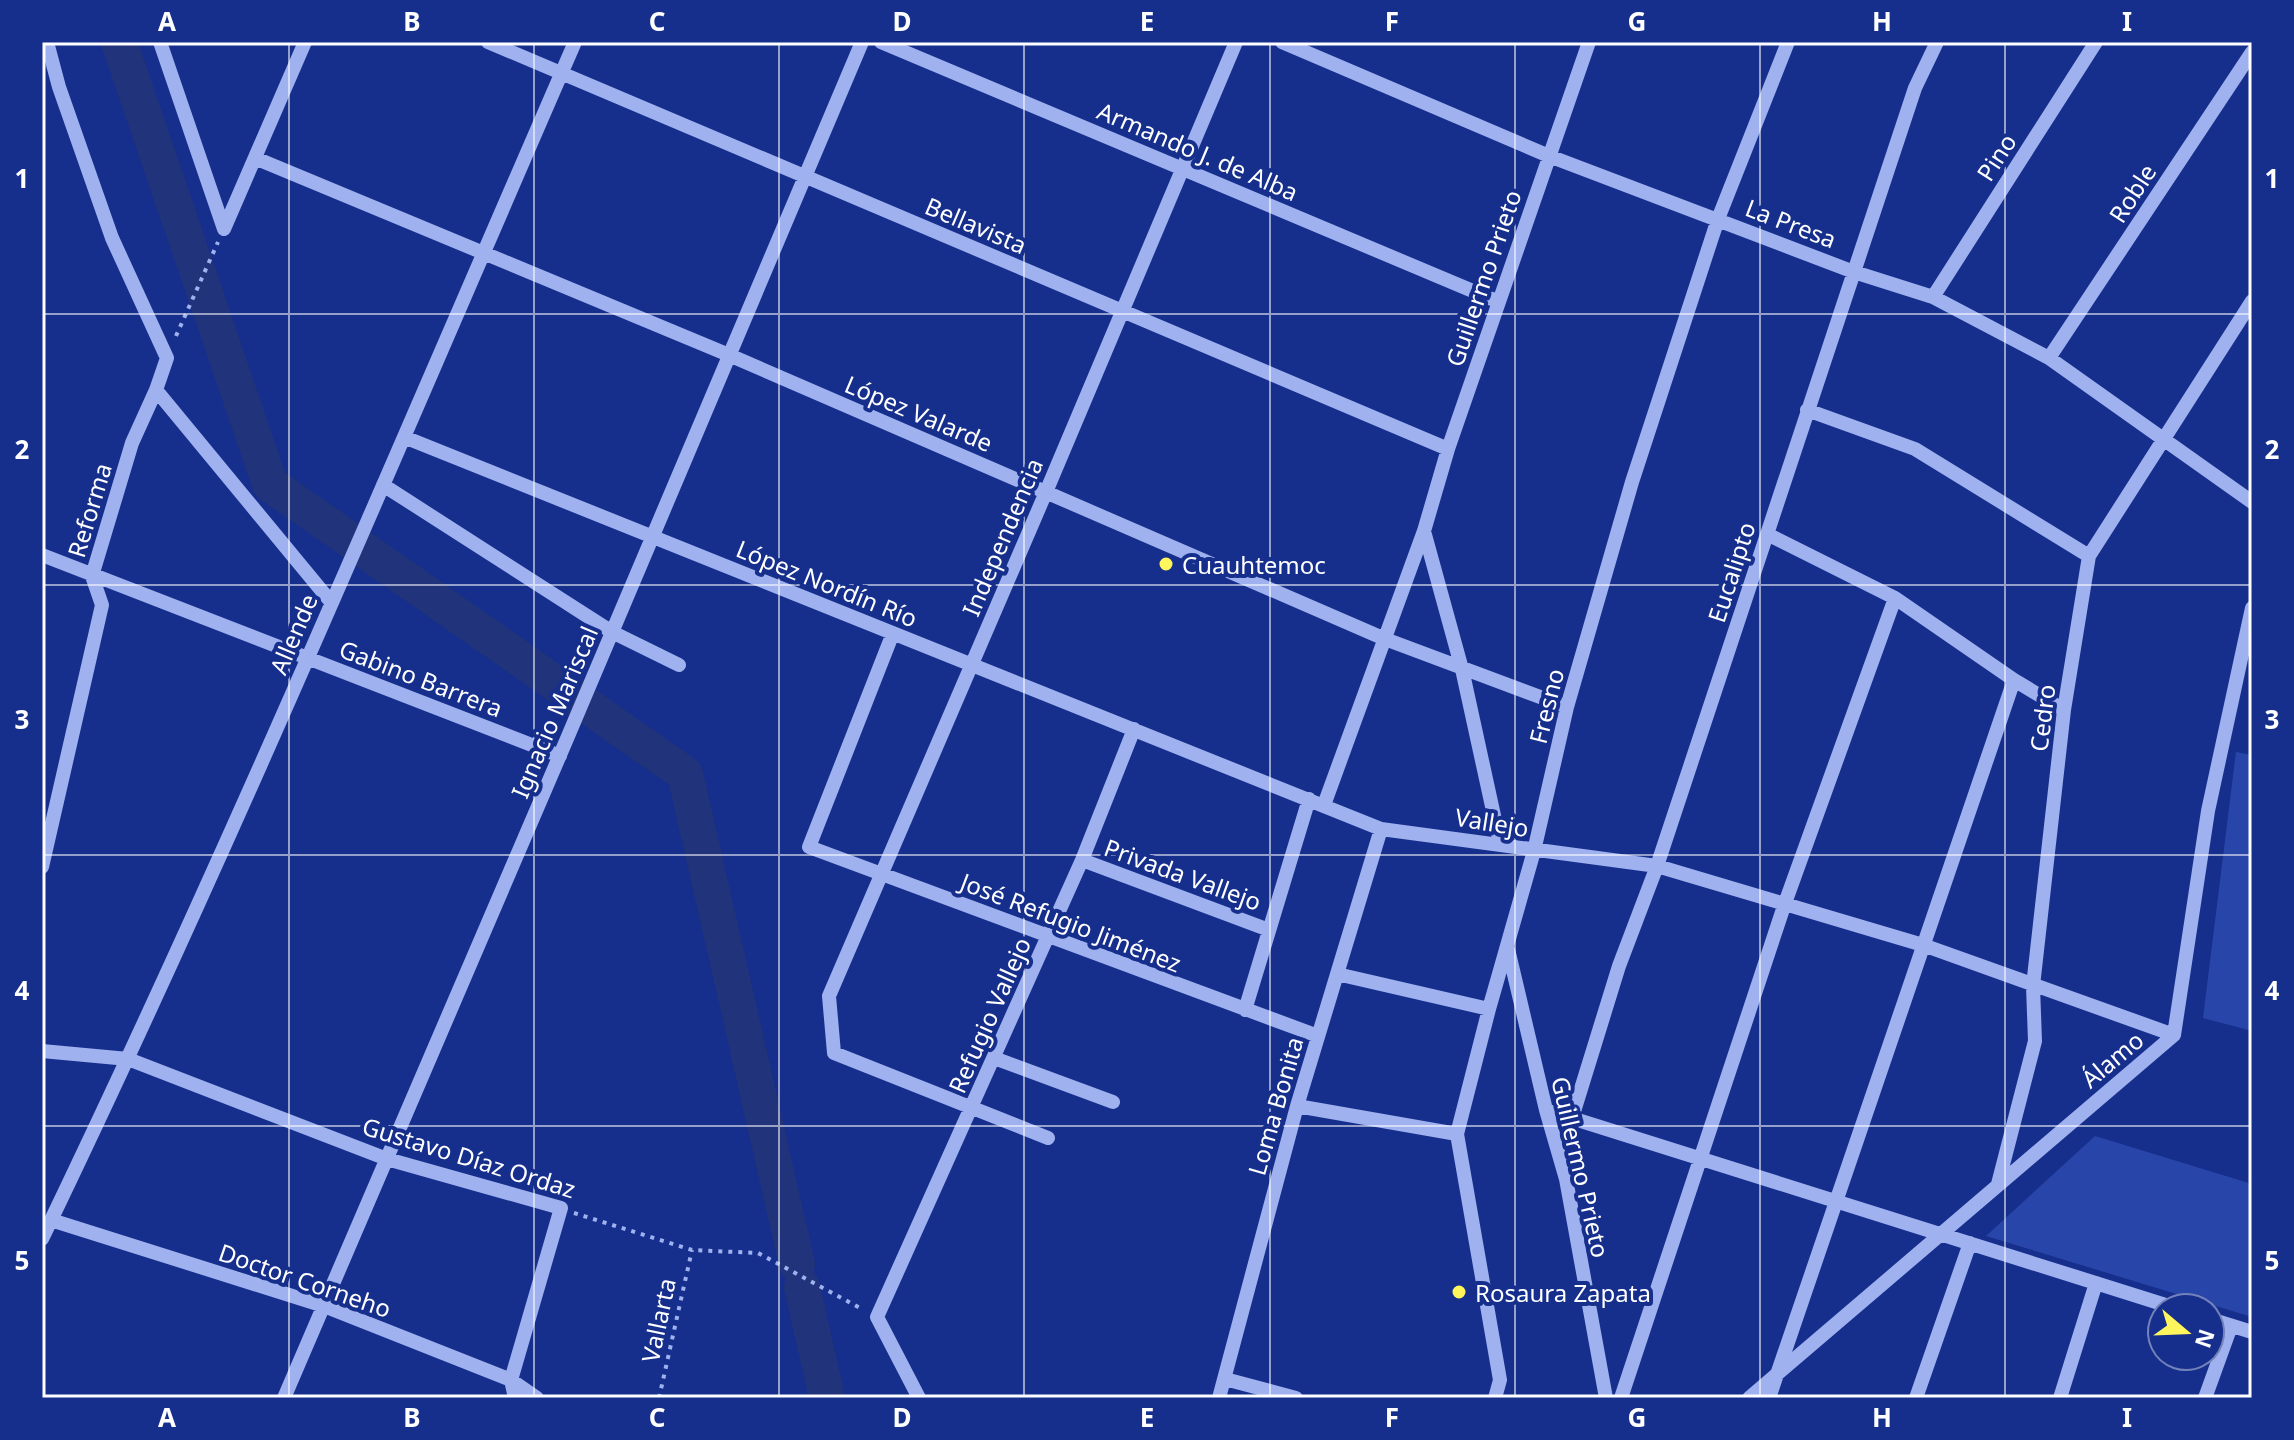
<svg xmlns="http://www.w3.org/2000/svg" width="2294" height="1440" font-family="'Noto Sans',sans-serif">
<rect width="100%" height="100%" fill="#162f8c"/>
<!-- green -->
<path fill="#2846aa" d="M 2236,752 L 2252,755 L 2252,1031 L 2203,1018 Z
M 2095,1136 L 2252,1184 L 2252,1317 L 1986,1236 Z"/>
<g fill="none" stroke-linecap="round" stroke-linejoin="round">
<!-- river -->
<path stroke="#21337a" stroke-width="36" d="M 119,42 L 270,484 L 685,774 L 797,1264
M 802,1287 L 827,1398"/>
<!-- path -->
<path stroke="#9fb1ef" stroke-width="4" stroke-dasharray="4 6" stroke-linecap="butt" d="M 176,336 L 218,242
M 574,1213 L 692,1250 L 758,1253 L 862,1309
M 659,1398 L 692,1250"/>
<!-- minor -->
<path stroke="#9fb1ef" stroke-width="14" d="M 160,42 L 224,229
M 488,42 L 1448,449
M 881,42 L 1499,302
M 1282,42 L 1549,156 L 1854,272 L 1933,297 L 2049,358 L 2252,502
M 255,158 L 729,355 L 1385,639 L 1567,707
M 224,229 L 305,42
M 1933,297 L 2096,42
M 2049,358 L 2252,52
M 156,390 L 331,602
M 1807,410 L 1915,449 L 2089,556
M 404,437 L 1381,829 L 1657,866 L 1923,945 L 2174,1035
M 383,485 L 612,632 L 679,665
M 1424,531 L 1462,669 L 1500,843
M 1767,534 L 1895,598 L 2014,680 L 2064,710
M 42,555 L 560,756
M 893,633 L 809,847 L 1318,1036
M 1324,805 L 1424,531 L 1448,449 L 1589,42
M 1082,860 L 1269,930
M 42,867 L 102,605 L 92,576 L 132,443 L 156,390 L 167,358 L 112,238 L 59,87 L 47,42
M 1508,949 L 1546,1110 L 1566,1179 L 1606,1398
M 1337,974 L 1489,1009
M 1245,1010 L 1309,799
M 42,1051 L 128,1059 L 387,1159 L 561,1208 L 511,1380 L 515,1398
M 994,1058 L 1113,1102
M 1297,1106 L 1457,1134
M 1546,1110 L 2175,1308
M 1572,1118 L 1619,966 L 1657,866 L 1915,88 L 1937,42
M 1048,1138 L 834,1053 L 829,996 L 1046,492 L 1236,42
M 1998,1184 L 2035,1041 L 2033,986 L 2064,710 L 2089,556 L 2252,301
M 51,1220 L 324,1306 L 511,1380 L 537,1398
M 42,1239 C 232,845 401,442 575,42
M 2210,1319 L 2252,1332
M 1225,1379 L 1296,1398
M 284,1398 L 566,741 L 862,42
M 919,1398 L 877,1317 L 1082,860 L 1134,729
M 1219,1398 L 1297,1106 L 1381,829
M 1495,1398 L 1500,1380 L 1457,1134 L 1489,1009 L 1534,851 L 1567,707 L 1632,482 L 1718,219 L 1788,42
M 1621,1398 L 1784,906 L 1895,598
M 1749,1398 L 2174,1035 L 2208,811 L 2252,608
M 1769,1398 L 2014,680
M 1916,1398 L 1970,1243
M 2060,1398 L 2096,1283
M 2205,1398 L 2231,1326"/>
</g>
<!-- grid -->
<path fill="none" stroke="#fff" stroke-width="2" stroke-opacity="0.55" d="M 289,42 L 289,1398M 534,42 L 534,1398M 779,42 L 779,1398M 1024,42 L 1024,1398M 1270,42 L 1270,1398M 1515,42 L 1515,1398M 1760,42 L 1760,1398M 2005,42 L 2005,1398M 42,314 L 2252,314M 42,585 L 2252,585M 42,855 L 2252,855M 42,1126 L 2252,1126"/>
<!-- markers -->
<g fill="#fff55d" stroke="#162f8c" stroke-width="3">
<circle cx="1166" cy="564" r="8"/>
<circle cx="1459" cy="1292" r="8"/>
</g>
<g text-anchor="middle" dominant-baseline="central" stroke-width="8" stroke-linejoin="round" paint-order="stroke">
<!-- street labels -->
<g font-size="24" fill="#fff" stroke="#162f8c">
<text transform="translate(1198 151) rotate(23)">Armando J. de Alba</text>
<text transform="translate(1996 157) rotate(-57)">Pino</text>
<text transform="translate(2132 193) rotate(-57)">Roble</text>
<text transform="translate(1791 223) rotate(21)">La Presa</text>
<text transform="translate(976 225) rotate(23)">Bellavista</text>
<text transform="translate(1483 278) rotate(-71)">Guillermo Prieto</text>
<text transform="translate(919 413) rotate(23)">López Valarde</text>
<text transform="translate(89 510) rotate(-73)">Reforma</text>
<text transform="translate(1002 537) rotate(-67)">Independencia</text>
<text transform="translate(1731 572) rotate(-72)">Eucalipto</text>
<text transform="translate(827 583) rotate(22)">López Nordín Río</text>
<text transform="translate(293 634) rotate(-67)">Allende</text>
<text transform="translate(421 678) rotate(21)">Gabino Barrera</text>
<text transform="translate(1546 706) rotate(-76)">Fresno</text>
<text transform="translate(554 712) rotate(-67)">Ignacio Mariscal</text>
<text transform="translate(2042 718) rotate(-83)">Cedro</text>
<text transform="translate(1492 822) rotate(9)">Vallejo</text>
<text transform="translate(1183 874) rotate(20)">Privada Vallejo</text>
<text transform="translate(1071 922) rotate(21)">José Refugio Jiménez</text>
<text transform="translate(989 1015) rotate(-66)">Refugio Vallejo</text>
<text transform="translate(2112 1059) rotate(-40)">Álamo</text>
<text transform="translate(1275 1106) rotate(-74)">Loma Bonita</text>
<text transform="translate(469 1157) rotate(17)">Gustavo Díaz Ordaz</text>
<text transform="translate(1581 1167) rotate(77)">Guillermo Prieto</text>
<text transform="translate(305 1280) rotate(19)">Doctor Corneho</text>
<text transform="translate(658 1320) rotate(-78)">Vallarta</text>
</g>
<!-- poi labels -->
<g font-size="24" fill="#fff" stroke="#162f8c" text-anchor="start">
<text x="1182" y="564">Cuauhtemoc</text>
<text x="1475" y="1292">Rosaura Zapata</text>
</g>
</g>
<!-- border -->
<rect width="2294" height="1440" fill="none" stroke="#162f8c" stroke-width="88"/>
<!-- north arrow -->
<g transform="translate(2186 1332) rotate(109)"><circle r="38" fill="#162f8c" stroke="#7382ba" stroke-width="2"/>
<path d="M0-6L14 30L0 20L-14 30Z" fill="#fff55d"/>
<text y="-12" font-size="22" font-weight="bold" text-anchor="middle" fill="#ffffff">N</text>
</g>
<rect x="44" y="44" width="2206" height="1352" fill="none" stroke="#fff" stroke-width="3"/>
<g font-size="26" text-anchor="middle" font-weight="bold" fill="#fff">
<text x="167" y="31">A</text>
<text x="412" y="31">B</text>
<text x="657" y="31">C</text>
<text x="902" y="31">D</text>
<text x="1147" y="31">E</text>
<text x="1392" y="31">F</text>
<text x="1637" y="31">G</text>
<text x="1882" y="31">H</text>
<text x="2127" y="31">I</text>
<text x="22" y="188">1</text>
<text x="2272" y="188">1</text>
<text x="22" y="459">2</text>
<text x="2272" y="459">2</text>
<text x="22" y="729">3</text>
<text x="2272" y="729">3</text>
<text x="22" y="1000">4</text>
<text x="2272" y="1000">4</text>
<text x="22" y="1270">5</text>
<text x="2272" y="1270">5</text>
<text x="167" y="1427">A</text>
<text x="412" y="1427">B</text>
<text x="657" y="1427">C</text>
<text x="902" y="1427">D</text>
<text x="1147" y="1427">E</text>
<text x="1392" y="1427">F</text>
<text x="1637" y="1427">G</text>
<text x="1882" y="1427">H</text>
<text x="2127" y="1427">I</text>
</g>
</svg>
